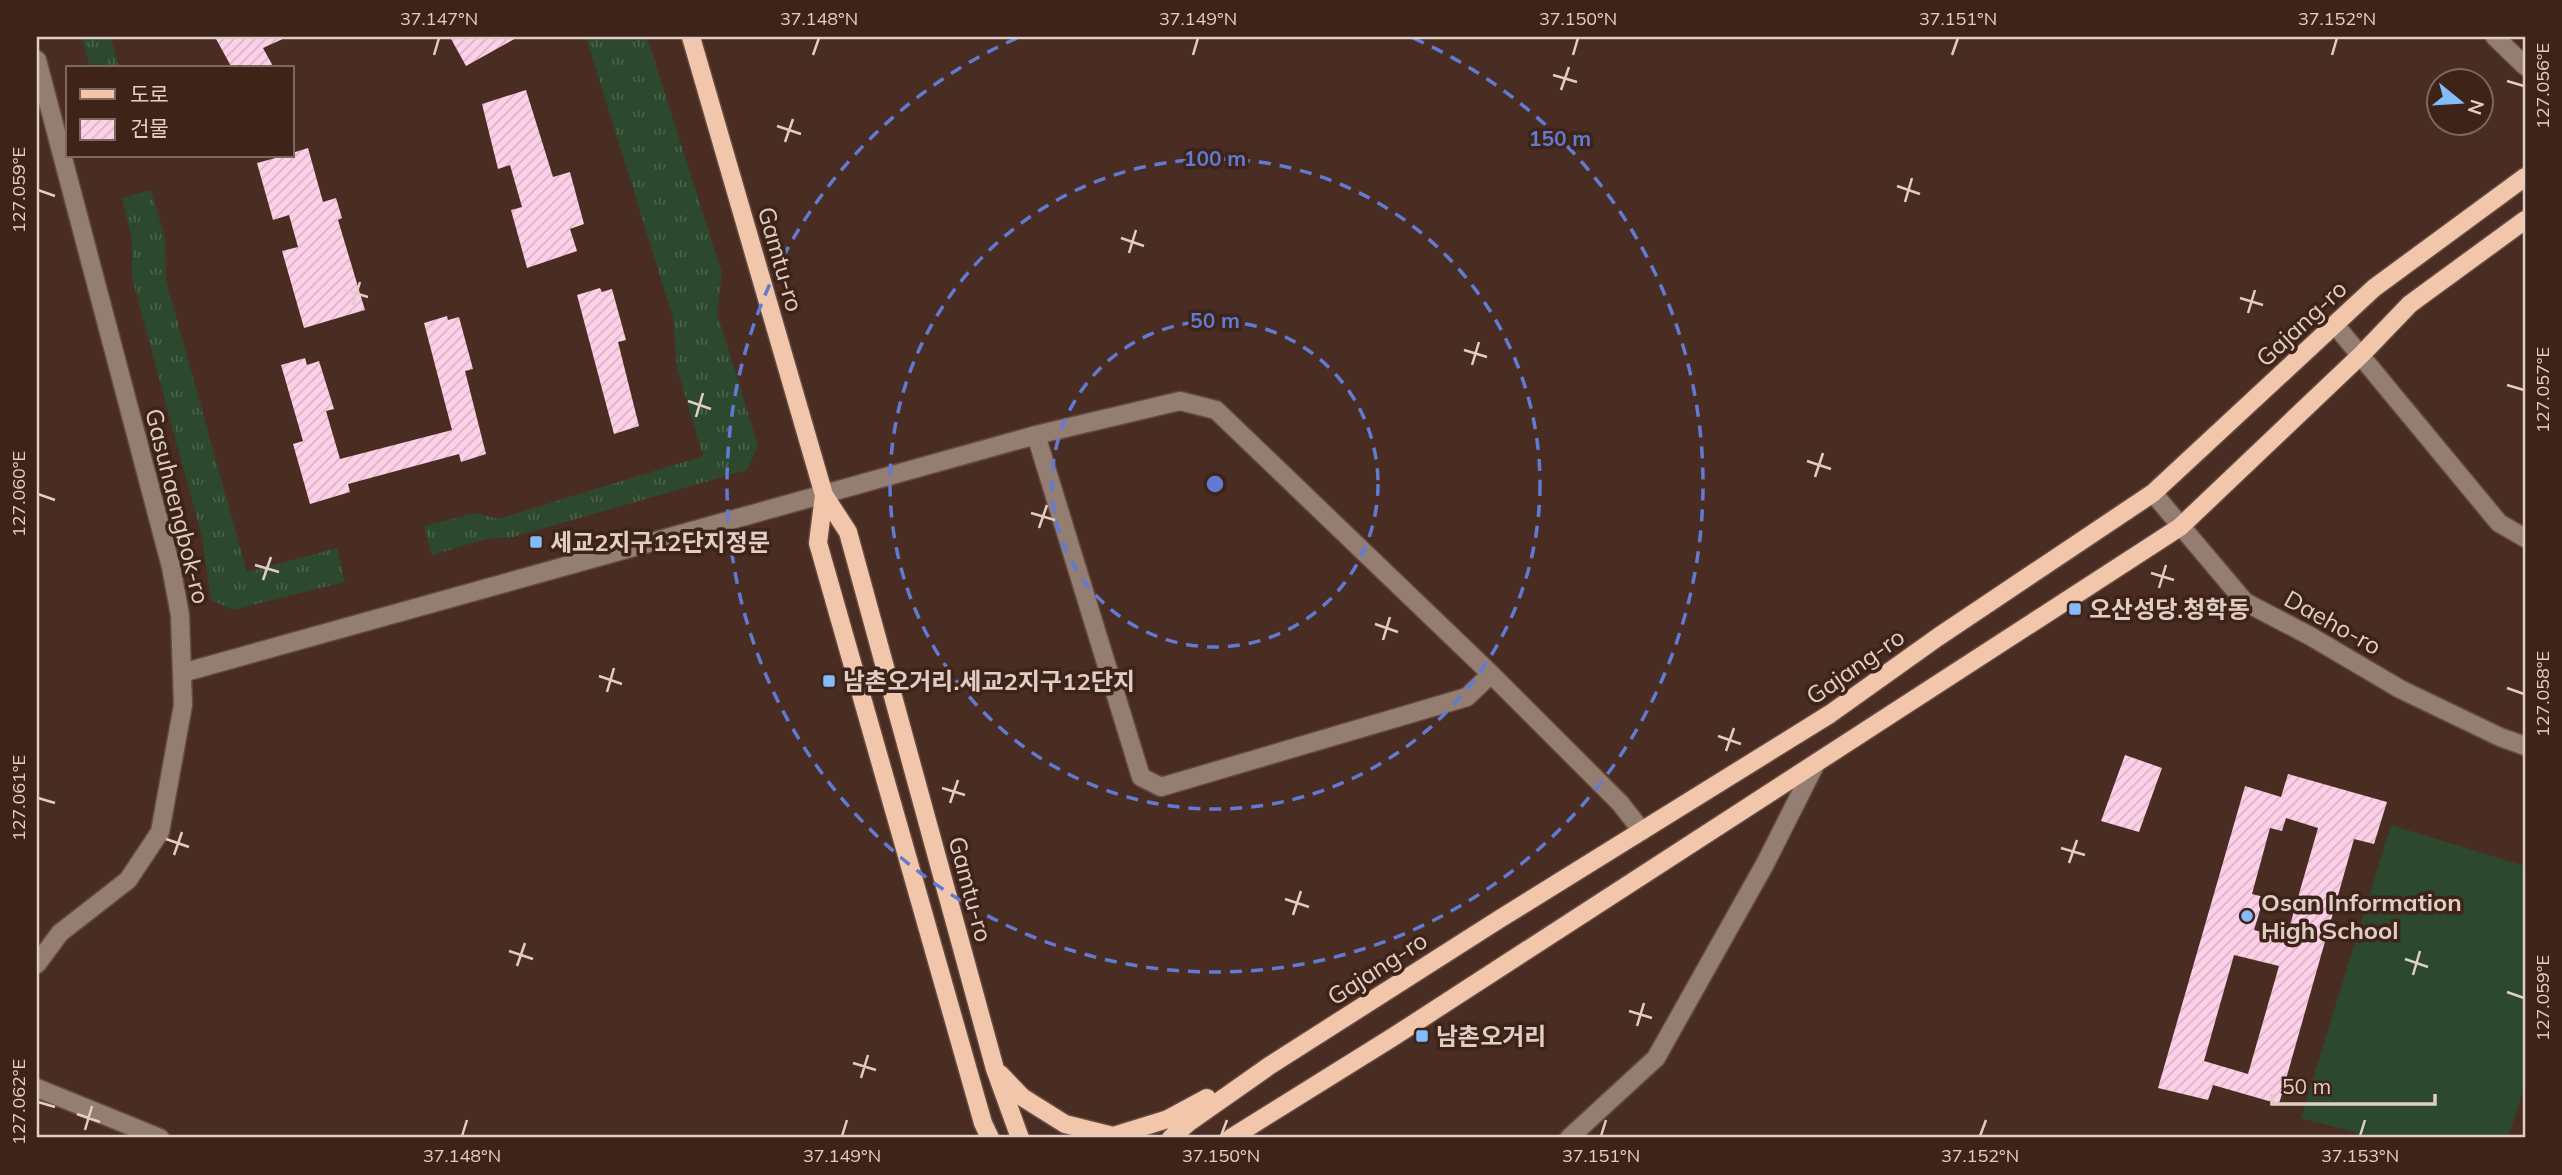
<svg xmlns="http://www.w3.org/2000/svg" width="2562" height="1175" font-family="Mulish,'Noto Sans KR',sans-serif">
<defs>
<pattern id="grass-tufts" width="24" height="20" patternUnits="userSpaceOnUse" patternTransform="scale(1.75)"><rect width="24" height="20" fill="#2c482e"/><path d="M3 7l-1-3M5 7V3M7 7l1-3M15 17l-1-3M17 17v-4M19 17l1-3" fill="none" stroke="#4a614b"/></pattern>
<pattern id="building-hatch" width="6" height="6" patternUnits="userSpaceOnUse" patternTransform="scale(1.75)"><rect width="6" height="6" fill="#fdd0e8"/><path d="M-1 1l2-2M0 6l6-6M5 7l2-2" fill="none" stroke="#d8b3c5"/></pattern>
</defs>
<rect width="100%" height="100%" fill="#492d22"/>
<!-- grass -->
<path fill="url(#grass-tufts)" d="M 82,37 L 111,37 L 119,68 L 90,68 Z
M 586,37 L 647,37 L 722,273 L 717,313 L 758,445 L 747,470 L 513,537 L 486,539 L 432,555 L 424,526 L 475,513 L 498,519 L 703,456 L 677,368 L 673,318 Z
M 151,190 L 165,238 L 166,280 L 247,572 L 337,548 L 345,582 L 233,610 L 211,600 L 202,537 L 132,278 L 132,239 L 122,198 Z"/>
<!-- pitch -->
<path fill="#2c482e" d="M 2391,825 L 2525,866 L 2525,1084 L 2508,1138 L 2375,1138 L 2301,1118 Z"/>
<!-- building -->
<path fill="url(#building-hatch)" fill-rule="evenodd" d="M 215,37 L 287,37 L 263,48 L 274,68 L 232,68 Z
M 450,37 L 518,37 L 466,66 Z
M 526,90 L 553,177 L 570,172 L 584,224 L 570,229 L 577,251 L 527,268 L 511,210 L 522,207 L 510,165 L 498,169 L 482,104 Z
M 308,148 L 323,202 L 336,198 L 342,218 L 338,220 L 365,310 L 304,328 L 282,251 L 298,247 L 289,215 L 273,220 L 257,163 L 283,156 L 292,156 L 292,153 Z
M 600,288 L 602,292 L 612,289 L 626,340 L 618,342 L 639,426 L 614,434 L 577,295 Z
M 447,316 L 448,320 L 459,317 L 473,369 L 465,371 L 486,454 L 461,462 L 459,454 L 348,484 L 350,492 L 310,504 L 293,444 L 303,441 L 281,365 L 305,358 L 307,365 L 319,361 L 334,409 L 326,411 L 340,459 L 452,430 L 424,323 Z
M 2125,755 L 2162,768 L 2139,832 L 2101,821 Z
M 2288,774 L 2387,802 L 2374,844 L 2354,839 L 2279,1104 L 2213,1085 L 2208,1100 L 2158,1088 L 2245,786 L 2281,797 ZM 2286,818 L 2318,828 L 2286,939 L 2254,930 L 2264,897 L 2252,894 L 2270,828 L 2282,831 ZM 2234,955 L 2279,966 L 2248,1074 L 2204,1061 Z"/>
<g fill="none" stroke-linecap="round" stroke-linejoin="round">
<!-- minor casing -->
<g stroke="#644a40" stroke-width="21">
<path id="minor" d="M 2495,37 L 2525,66
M 37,60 L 171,567 L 180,615 L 183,705 L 160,832 L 128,880 L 60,933 L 37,964
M 2336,326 L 2499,523 L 2525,538
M 1036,435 L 1141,777 L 1161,787 L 1467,697 L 1491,674
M 2153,493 L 2245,602 L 2310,636 L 2400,689 L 2500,737 L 2525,746
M 182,673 L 1036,435 L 1180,401 L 1216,410 L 1491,674 L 1620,803 L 1642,831
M 37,1088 L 160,1138
M 1569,1138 L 1656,1058 L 1765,864 L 1816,763"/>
</g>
<!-- major casing -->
<g stroke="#644a40" stroke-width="21">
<path id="major" d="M 691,37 L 824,495 L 848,532 L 995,1069 L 1020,1138
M 824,495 L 818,543 L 983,1123 L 990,1138
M 1000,1074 L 1022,1097 L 1065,1124 L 1113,1136 L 1168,1119 L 1207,1098
M 1171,1138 L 1188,1123 L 1269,1066 L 1498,920 L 1830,714 L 1938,637 L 2153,493 L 2374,288 L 2525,177
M 1231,1138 L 1393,1037 L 2180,527 L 2361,355 L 2410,304 L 2525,220"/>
</g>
<!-- minor -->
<use href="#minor" stroke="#937e71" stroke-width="18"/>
<!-- major -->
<use href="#major" stroke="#f2c6ab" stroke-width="18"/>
</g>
<!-- ticks -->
<path fill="none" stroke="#e0cec6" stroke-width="2.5" d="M 434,55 L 439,38M 813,55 L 819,38M 1193,55 L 1198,38M 1573,55 L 1578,38M 1952,55 L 1958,38M 2332,55 L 2337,38M 1553,75 L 1577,82M 2507,81 L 2524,86M 1561,90 L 1569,67M 777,126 L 801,134M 785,142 L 793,119M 1897,186 L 1920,194M 38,190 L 55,196M 1905,202 L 1912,178M 1121,238 L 1144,246M 1129,253 L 1136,230M 345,290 L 368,297M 2240,298 L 2263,305M 353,305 L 360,282M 2248,313 L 2255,290M 1464,350 L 1487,357M 1472,365 L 1479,342M 2507,385 L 2524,390M 688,401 L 711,409M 696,417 L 703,393M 1807,461 L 1831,469M 1815,477 L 1823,453M 38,494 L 55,500M 1031,513 L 1055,520M 1039,528 L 1047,505M 255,565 L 279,572M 2151,573 L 2174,580M 263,580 L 271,557M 2159,588 L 2166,565M 1375,624 L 1398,632M 1383,640 L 1390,617M 599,676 L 622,684M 2507,688 L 2524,694M 607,692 L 614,668M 1718,736 L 1741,744M 1726,751 L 1734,728M 942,788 L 965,795M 38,798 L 55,803M 950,803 L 958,780M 166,839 L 189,847M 2061,848 L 2085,855M 174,855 L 182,832M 2069,863 L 2077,840M 1285,899 L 1309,907M 1293,915 L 1301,891M 509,951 L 533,959M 2405,959 L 2428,967M 517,966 L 525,943M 2413,975 L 2420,951M 2507,992 L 2524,998M 1629,1011 L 1652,1018M 1637,1026 L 1644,1003M 853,1063 L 876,1070M 861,1078 L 868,1055M 38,1102 L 55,1107M 77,1114 L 100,1122M 85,1130 L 92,1106M 462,1136 L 467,1120M 842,1136 L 847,1120M 1221,1136 L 1227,1120M 1601,1136 L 1606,1120M 1980,1136 L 1986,1120M 2360,1136 L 2365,1120"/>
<!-- distance rings -->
<g fill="none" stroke="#617bd2" stroke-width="3.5" stroke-dasharray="12 9">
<circle cx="1215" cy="484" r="163"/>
<circle cx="1215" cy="484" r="325"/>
<path d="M1413 38A488 488 0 1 1 1017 38"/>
</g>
<!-- markers -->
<g fill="#82bcfa" stroke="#3e2318" stroke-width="2.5">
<rect x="529" y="535" width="14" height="14" rx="3.5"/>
<rect x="2068" y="602" width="14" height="14" rx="3.5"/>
<rect x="822" y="674" width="14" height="14" rx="3.5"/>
<circle cx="2247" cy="916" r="7"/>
<rect x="1415" y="1029" width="14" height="14" rx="3.5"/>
</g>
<g text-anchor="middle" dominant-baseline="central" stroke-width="7" stroke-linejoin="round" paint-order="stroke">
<!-- street labels -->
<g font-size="24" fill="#e0cec6" stroke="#3e2318">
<text transform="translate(781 259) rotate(74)">Gamtu-ro</text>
<text transform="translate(2301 323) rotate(-43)">Gajang-ro</text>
<text transform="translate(178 506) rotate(76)">Gasuhaengbok-ro</text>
<text transform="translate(2333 622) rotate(29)">Daeho-ro</text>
<text transform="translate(1855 666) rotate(-35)">Gajang-ro</text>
<text transform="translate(971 889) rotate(75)">Gamtu-ro</text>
<text transform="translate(1377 968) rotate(-33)">Gajang-ro</text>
</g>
<!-- poi labels -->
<g font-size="24" font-weight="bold" fill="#e0cec6" stroke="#3e2318" text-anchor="start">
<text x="550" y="542">세교2지구12단지정문</text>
<text x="2089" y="609">오산성당.청학동</text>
<text x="843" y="681">남촌오거리.세교2지구12단지</text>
<text x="2261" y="902">Osan Information<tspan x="2261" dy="28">High School</tspan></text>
<text x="1436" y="1036">남촌오거리</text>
</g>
</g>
<circle cx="1215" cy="484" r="10" fill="#617bd2" stroke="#3e2318" stroke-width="3.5"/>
<g font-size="21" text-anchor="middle" font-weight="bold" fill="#617bd2" stroke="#3e2318" stroke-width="7" stroke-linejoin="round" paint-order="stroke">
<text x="1560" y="146">150 m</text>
<text x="1215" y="166">100 m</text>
<text x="1215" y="328">50 m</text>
</g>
<!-- border -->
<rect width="2562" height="1175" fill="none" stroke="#3e2318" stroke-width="77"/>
<!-- legend -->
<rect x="66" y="66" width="228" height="91" fill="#3e2318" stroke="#7f675e" stroke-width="2"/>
<rect x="80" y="89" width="35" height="10" fill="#f2c6ab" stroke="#7f675e" stroke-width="2"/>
<text x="130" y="102" font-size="21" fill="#e0cec6">도로</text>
<rect x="80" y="119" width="35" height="21" fill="url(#building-hatch)" stroke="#7f675e" stroke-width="2"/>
<text x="130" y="136" font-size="21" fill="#e0cec6">건물</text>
<!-- north arrow -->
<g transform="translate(2460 102) rotate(108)"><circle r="33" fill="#3e2318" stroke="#7f675e" stroke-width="2"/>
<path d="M0-5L12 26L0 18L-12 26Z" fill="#82bcfa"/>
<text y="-10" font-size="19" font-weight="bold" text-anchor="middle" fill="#e0cec6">N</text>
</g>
<!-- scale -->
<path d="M2272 1094v10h163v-10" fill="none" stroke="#e0cec6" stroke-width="3.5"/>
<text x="2282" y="1094" font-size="21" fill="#e0cec6" stroke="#3e2318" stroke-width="5" paint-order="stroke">50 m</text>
<rect x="38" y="38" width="2486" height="1098" fill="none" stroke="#e0cec6" stroke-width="2.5"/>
<g font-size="18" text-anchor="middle" fill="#e0cec6">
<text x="439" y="25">37.147°N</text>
<text x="819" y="25">37.148°N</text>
<text x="1198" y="25">37.149°N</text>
<text x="1578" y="25">37.150°N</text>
<text x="1958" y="25">37.151°N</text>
<text x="2337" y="25">37.152°N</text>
<text transform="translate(2543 86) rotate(-90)" y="6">127.056°E</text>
<text transform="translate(19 190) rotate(-90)" y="6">127.059°E</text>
<text transform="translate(2543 390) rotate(-90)" y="6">127.057°E</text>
<text transform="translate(19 494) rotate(-90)" y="6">127.060°E</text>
<text transform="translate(2543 694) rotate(-90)" y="6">127.058°E</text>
<text transform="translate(19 798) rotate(-90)" y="6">127.061°E</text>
<text transform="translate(2543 998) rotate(-90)" y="6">127.059°E</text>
<text transform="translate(19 1102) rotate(-90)" y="6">127.062°E</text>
<text x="462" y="1162">37.148°N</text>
<text x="842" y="1162">37.149°N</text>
<text x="1221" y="1162">37.150°N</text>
<text x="1601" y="1162">37.151°N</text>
<text x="1980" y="1162">37.152°N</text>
<text x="2360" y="1162">37.153°N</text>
</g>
</svg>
